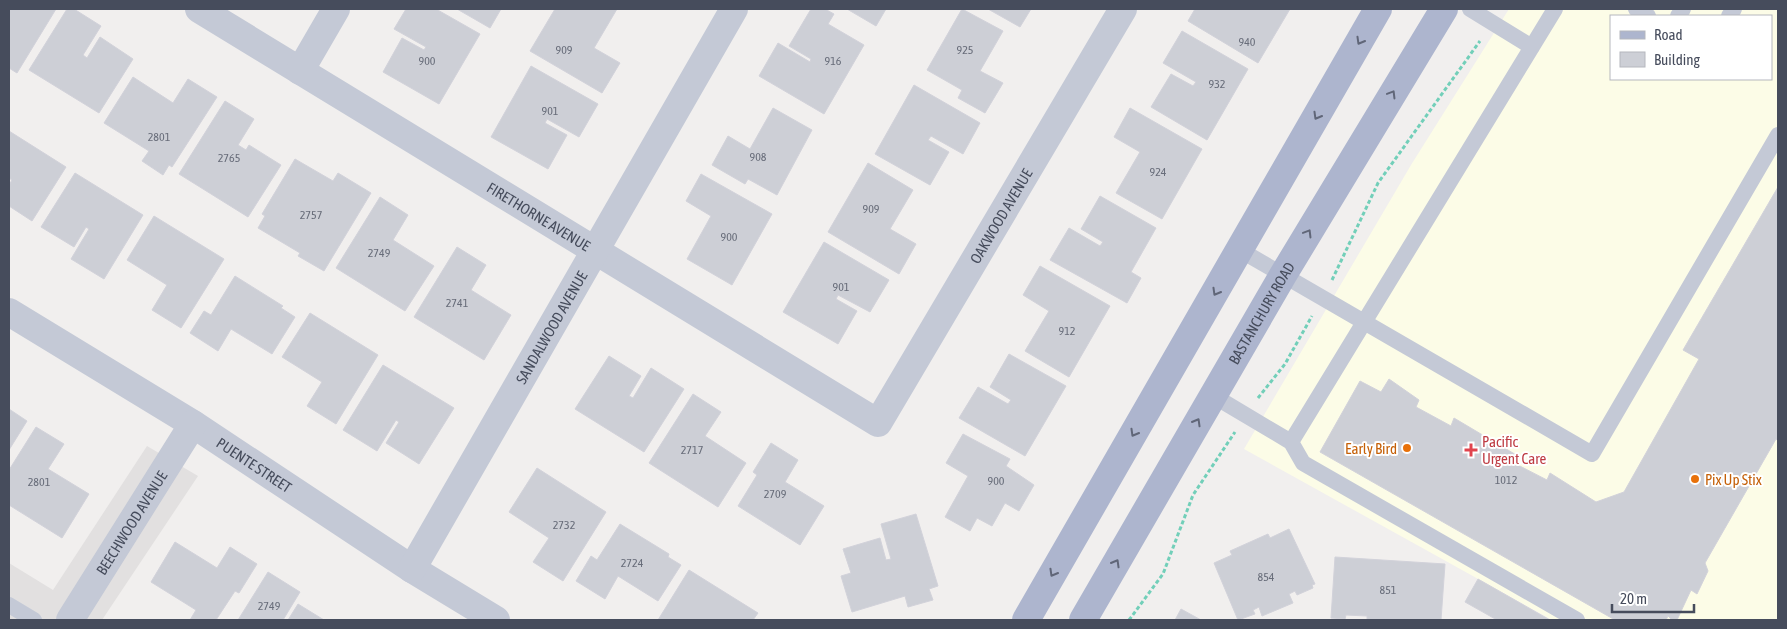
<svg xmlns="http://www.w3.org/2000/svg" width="1787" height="629" font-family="'Asap Condensed',sans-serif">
<rect width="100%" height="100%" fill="#f1efee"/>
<!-- commercial -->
<path fill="#fcfce7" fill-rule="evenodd" d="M 1509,9 L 1778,9 L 1778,620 L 1552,620 L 1244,449 L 1411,165 ZM 1611,16 L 1771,16 L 1771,79 L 1611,79 Z"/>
<!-- education -->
<path fill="#e2e0e0" d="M 147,446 L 198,476 L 102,620 L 9,620 L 9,563 L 53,590 Z"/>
<!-- building -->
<path fill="#cdcfd6" stroke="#d2d2da" d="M 9,9 L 56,9 L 17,73 L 9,68 Z
M 67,9 L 74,9 L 101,26 L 83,55 L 87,58 L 100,37 L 133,59 L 99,113 L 29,70 Z
M 406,9 L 436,9 L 480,34 L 439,104 L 383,72 L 402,38 L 424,50 L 426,47 L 394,29 Z
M 457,9 L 501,9 L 490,28 Z
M 555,9 L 617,9 L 594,48 L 620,63 L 602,93 L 530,51 Z
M 811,9 L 825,9 L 834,14 L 828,24 L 864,45 L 824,114 L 759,76 L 778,43 L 810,62 L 811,59 L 789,46 Z
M 847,9 L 886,9 L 876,26 Z
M 962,9 L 1003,31 L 980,71 L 1003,83 L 985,113 L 958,98 L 962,90 L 927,70 Z
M 988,9 L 1031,9 L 1020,27 Z
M 1195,9 L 1290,9 L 1258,63 L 1188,21 Z
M 1182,31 L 1248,69 L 1207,140 L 1151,107 L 1171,74 L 1193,86 L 1196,82 L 1163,63 Z
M 531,66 L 598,104 L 579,137 L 547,119 L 545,123 L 567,135 L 548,169 L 491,137 Z
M 133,77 L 173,103 L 188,79 L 217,97 L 172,167 L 169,165 L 163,175 L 142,161 L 149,151 L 104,123 Z
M 914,85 L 980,123 L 963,154 L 931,136 L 928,140 L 949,152 L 930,185 L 875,154 Z
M 225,101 L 254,119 L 238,145 L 246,150 L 249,145 L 281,165 L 248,217 L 179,174 Z
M 773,108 L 812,130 L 777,195 L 748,179 L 745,184 L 712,165 L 728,136 L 750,149 Z
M 1130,108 L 1202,149 L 1162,219 L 1116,193 L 1140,152 L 1114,137 Z
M 9,131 L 66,167 L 32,221 L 9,206 L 9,185 L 12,180 L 9,178 Z
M 295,159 L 333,181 L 338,173 L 371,193 L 324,271 L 298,256 L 300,253 L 258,228 L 265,216 L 262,214 Z
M 868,163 L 913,190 L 890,229 L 916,244 L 899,274 L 828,232 Z
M 75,173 L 143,215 L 104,279 L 71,259 L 89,229 L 86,227 L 74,247 L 41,227 Z
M 701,174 L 772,214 L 732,285 L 687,259 L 711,216 L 686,201 Z
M 1778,187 L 1778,441 L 1776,439 L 1705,563 L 1708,571 L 1697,594 L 1691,590 L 1677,620 L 1672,620 L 1668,616 L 1666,620 L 1615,620 L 1320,452 L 1360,381 L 1381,392 L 1389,379 L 1419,400 L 1416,407 L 1451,426 L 1454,418 L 1518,456 L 1514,463 L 1547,480 L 1550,473 L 1596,502 L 1624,492 L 1699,359 L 1683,350 Z
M 1100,196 L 1156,228 L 1131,272 L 1141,278 L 1127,303 L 1050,260 L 1069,228 L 1100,246 L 1103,242 L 1081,229 Z
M 380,197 L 408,215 L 393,240 L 434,266 L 405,311 L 336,268 Z
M 154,216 L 224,259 L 181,328 L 152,310 L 167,285 L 127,260 Z
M 824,242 L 889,280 L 870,312 L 838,295 L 836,299 L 857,311 L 838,344 L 783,312 Z
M 457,247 L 486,265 L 471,290 L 511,315 L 484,360 L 414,317 Z
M 1040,266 L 1110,306 L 1069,377 L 1025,351 L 1049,311 L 1023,295 Z
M 235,276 L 283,306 L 281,308 L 295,317 L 272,354 L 231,329 L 218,351 L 190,333 L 204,311 L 211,315 Z
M 310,313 L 378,355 L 336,424 L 307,406 L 322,382 L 282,357 Z
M 1009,354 L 1066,386 L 1025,456 L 959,418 L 978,387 L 1008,404 L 1011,400 L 990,387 Z
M 609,356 L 641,376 L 629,396 L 633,398 L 651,368 L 684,389 L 644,452 L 575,409 Z
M 383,365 L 454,408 L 419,464 L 386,443 L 399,422 L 396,420 L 377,451 L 343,430 Z
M 693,394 L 721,412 L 705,436 L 746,463 L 718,507 L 649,463 Z
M 9,409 L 27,421 L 9,450 Z
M 36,427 L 64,444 L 48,469 L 89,494 L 62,538 L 9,505 L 9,470 Z
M 963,434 L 1010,459 L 1006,466 L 1034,485 L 1019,511 L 1005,503 L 992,526 L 977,518 L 970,531 L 945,517 L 968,476 L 946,463 Z
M 771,443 L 798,460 L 785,482 L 824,506 L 800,545 L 738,506 L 757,475 L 753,472 Z
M 537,468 L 606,512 L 563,581 L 533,562 L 549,538 L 509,512 Z
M 916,514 L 938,586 L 929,589 L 933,600 L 908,607 L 905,596 L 852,612 L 841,576 L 851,573 L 843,549 L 880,538 L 886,560 L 891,559 L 881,524 Z
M 620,524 L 669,554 L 668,557 L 681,565 L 658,601 L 618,576 L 605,599 L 576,581 L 591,556 L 597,560 Z
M 1289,529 L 1315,584 L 1312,585 L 1313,588 L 1297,595 L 1295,591 L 1289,594 L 1293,603 L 1262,616 L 1259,607 L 1253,610 L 1255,614 L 1238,620 L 1214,563 L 1232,555 L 1230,551 L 1268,534 L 1270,538 Z
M 175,542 L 217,568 L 230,547 L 257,564 L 239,593 L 235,591 L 216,620 L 190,620 L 196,610 L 151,582 Z
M 1335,557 L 1445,564 L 1441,620 L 1367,620 L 1367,616 L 1346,615 L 1345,619 L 1331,618 Z
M 689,570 L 758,613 L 753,620 L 658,620 Z
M 268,572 L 300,592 L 283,620 L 238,620 Z
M 1478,579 L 1550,620 L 1497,620 L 1465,602 Z
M 298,604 L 324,620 L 288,620 Z
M 1181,609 L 1201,620 L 1175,620 Z"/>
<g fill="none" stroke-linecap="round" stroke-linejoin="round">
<!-- path -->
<path stroke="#72cfb9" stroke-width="3" stroke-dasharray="4 2.5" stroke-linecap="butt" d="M 1332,280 L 1378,183 L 1480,41
M 1258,398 L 1285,364 L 1312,316
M 1129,620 L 1163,574 L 1193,495 L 1235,432"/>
<!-- service -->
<path stroke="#c4c9d6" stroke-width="16" d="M 1470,9 L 1532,47
M 1636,9 L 1648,16
M 1678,16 L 1683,9
M 1729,16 L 1734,9
M 1240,250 L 1592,454 L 1778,135
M 1212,395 L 1291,442 L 1303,463 L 1577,620
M 1291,442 L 1555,9
M 9,605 L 34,620"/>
<!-- minor -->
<g stroke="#c4c9d6" stroke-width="28">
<path id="s1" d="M 199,9 L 878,423 L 1123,9"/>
<path d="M 300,71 L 336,9"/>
<path id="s2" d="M 9,312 L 193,424 L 412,569 L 496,620"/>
<path id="s3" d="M 412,569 L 734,9"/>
<path id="s4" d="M 70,620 L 193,424"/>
</g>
<!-- primary -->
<g stroke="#adb5ce" stroke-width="28">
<path d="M 1026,620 L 1378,9"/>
<path id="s5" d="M 1083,620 L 1283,275 L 1444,9"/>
</g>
</g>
<!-- one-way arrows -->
<defs><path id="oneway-chevron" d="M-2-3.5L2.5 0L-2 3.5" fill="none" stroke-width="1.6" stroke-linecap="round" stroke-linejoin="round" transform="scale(1.25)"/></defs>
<g stroke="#606678">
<use href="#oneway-chevron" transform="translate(1360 41) rotate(120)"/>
<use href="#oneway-chevron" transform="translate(1392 94) rotate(-59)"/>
<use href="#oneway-chevron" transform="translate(1317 116) rotate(120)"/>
<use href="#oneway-chevron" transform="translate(1308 233) rotate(-59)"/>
<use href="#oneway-chevron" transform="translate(1216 292) rotate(120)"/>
<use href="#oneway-chevron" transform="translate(1197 422) rotate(-60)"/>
<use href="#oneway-chevron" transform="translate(1134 433) rotate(120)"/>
<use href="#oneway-chevron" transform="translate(1116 563) rotate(-60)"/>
<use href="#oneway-chevron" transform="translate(1053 573) rotate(120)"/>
</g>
<!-- markers -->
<g fill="#e8710a" stroke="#fff" stroke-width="2">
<circle cx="1407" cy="448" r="5"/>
<circle cx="1695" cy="479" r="5"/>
</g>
<path fill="#e0444e" stroke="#fff" stroke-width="2" d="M1468.5 442.5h5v5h5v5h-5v5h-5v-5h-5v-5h5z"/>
<g text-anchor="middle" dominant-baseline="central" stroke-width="4" stroke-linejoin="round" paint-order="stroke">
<!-- number labels -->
<g font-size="12" fill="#686d7a">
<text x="1247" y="42">940</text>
<text x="564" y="50">909</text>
<text x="965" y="50">925</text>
<text x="427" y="61">900</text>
<text x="833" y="61">916</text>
<text x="1217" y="84">932</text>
<text x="550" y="111">901</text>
<text x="159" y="137">2801</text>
<text x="758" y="157">908</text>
<text x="229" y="158">2765</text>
<text x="1158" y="172">924</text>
<text x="871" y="209">909</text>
<text x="311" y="215">2757</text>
<text x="729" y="237">900</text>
<text x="379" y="253">2749</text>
<text x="841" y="287">901</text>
<text x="457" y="303">2741</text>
<text x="1067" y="331">912</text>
<text x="692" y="450">2717</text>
<text x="1506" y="480">1012</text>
<text x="996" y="481">900</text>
<text x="39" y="482">2801</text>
<text x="775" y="494">2709</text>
<text x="564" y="525">2732</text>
<text x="632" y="563">2724</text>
<text x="1266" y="577">854</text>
<text x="1388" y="590">851</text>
<text x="269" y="606">2749</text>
</g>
<!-- street labels -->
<g font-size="15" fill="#464c5c" stroke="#fff">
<text stroke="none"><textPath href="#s1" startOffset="398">FIRETHORNE AVENUE</textPath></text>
<text stroke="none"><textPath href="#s1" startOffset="1036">OAKWOOD AVENUE</textPath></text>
<text stroke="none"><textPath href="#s5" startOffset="355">BASTANCHURY ROAD</textPath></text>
<text stroke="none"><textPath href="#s3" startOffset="279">SANDALWOOD AVENUE</textPath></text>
<text stroke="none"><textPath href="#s2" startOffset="289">PUENTE STREET</textPath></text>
<text stroke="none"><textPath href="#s4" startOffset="115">BEECHWOOD AVENUE</textPath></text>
</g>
<!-- health labels -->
<g font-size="15" fill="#be3a42" stroke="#fff" text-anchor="start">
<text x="1482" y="441">Pacific<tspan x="1482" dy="17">Urgent Care</tspan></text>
</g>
<!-- food labels -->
<g font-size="15" fill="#c56008" stroke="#fff" text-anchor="end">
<text x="1397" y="448">Early Bird</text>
<text x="1705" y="479" text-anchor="start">Pix Up Stix</text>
</g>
</g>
<!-- border -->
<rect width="1787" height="629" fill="none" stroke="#464c5c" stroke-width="20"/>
<!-- legend -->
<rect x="1610" y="15" width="162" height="65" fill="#ffffff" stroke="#b5b7be"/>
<rect x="1620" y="31" width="25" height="8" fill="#adb5ce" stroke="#b5b7be"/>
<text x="1654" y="40" font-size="15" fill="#464c5c">Road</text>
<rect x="1620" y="52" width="25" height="15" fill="#cdcfd6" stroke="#b5b7be"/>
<text x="1654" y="65" font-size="15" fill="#464c5c">Building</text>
<!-- scale -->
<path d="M1612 604v8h82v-8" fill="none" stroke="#464c5c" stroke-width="2.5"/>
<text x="1620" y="604" font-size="15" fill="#464c5c" stroke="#ffffff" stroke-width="4" paint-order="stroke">20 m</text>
</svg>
